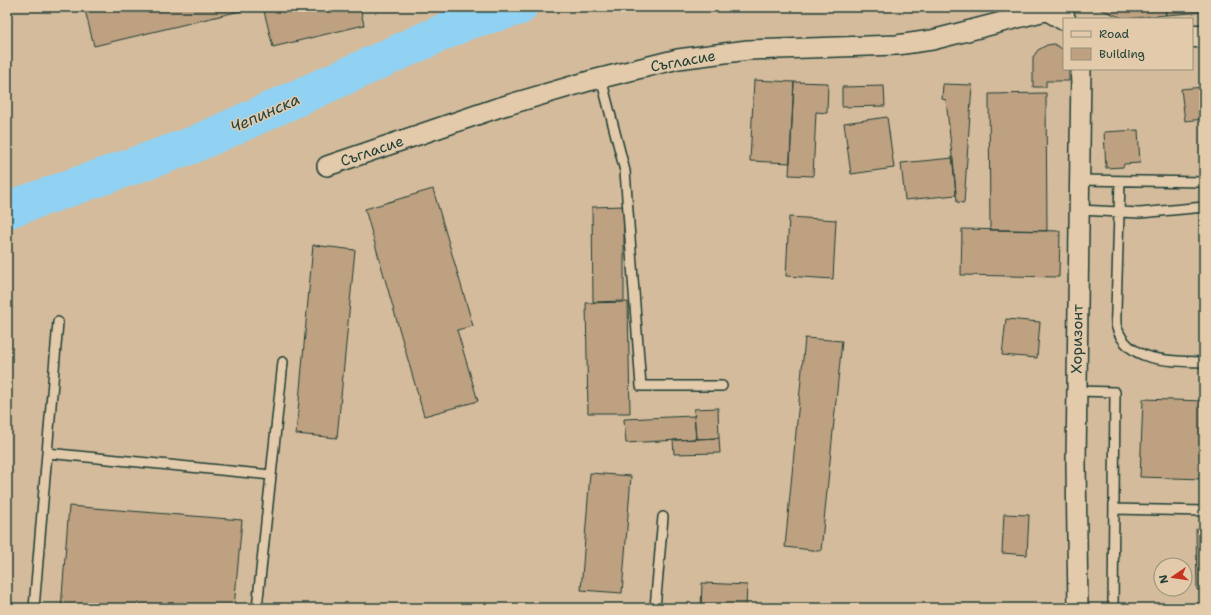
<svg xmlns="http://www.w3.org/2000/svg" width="1211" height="615" font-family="'Shantell Sans',sans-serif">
<rect width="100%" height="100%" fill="#e2caab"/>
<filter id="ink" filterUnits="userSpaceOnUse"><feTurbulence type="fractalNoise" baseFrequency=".025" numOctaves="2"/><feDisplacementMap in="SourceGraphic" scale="8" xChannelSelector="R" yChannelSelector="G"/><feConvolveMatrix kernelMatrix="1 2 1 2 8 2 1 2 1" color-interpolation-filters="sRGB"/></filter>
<g filter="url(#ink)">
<!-- built -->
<path fill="#d3bb9c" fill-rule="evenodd" d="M 7,7 L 1204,7 L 1204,608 L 7,608 ZM 1064,19 L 1192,19 L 1192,69 L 1064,69 ZM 1161,565 L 1185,565 L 1185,589 L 1161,589 Z"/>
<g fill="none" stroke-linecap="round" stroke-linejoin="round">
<!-- river -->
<path stroke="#91d2f3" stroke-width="37" d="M 7,210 L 193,145 L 468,21 L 519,7"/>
</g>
<!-- building -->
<path fill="#bda181" stroke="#1f3d34" d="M 99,7 L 257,7 L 94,46 L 85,10 Z
M 263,7 L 360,7 L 364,25 L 273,47 Z
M 1095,7 L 1165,7 L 1166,15 L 1125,19 Z
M 1165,7 L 1204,7 L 1204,12 L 1166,15 Z
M 1054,44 L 1064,50 L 1064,69 L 1069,69 L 1069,81 L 1046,81 L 1046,87 L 1033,87 L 1033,57 L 1038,50 L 1047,45 Z
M 754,80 L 794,82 L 790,163 L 750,161 Z
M 794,82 L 828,83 L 827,113 L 816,112 L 813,176 L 789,175 Z
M 943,84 L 972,85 L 964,203 L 957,202 L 946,100 L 942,99 Z
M 884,86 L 885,106 L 842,107 L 842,87 Z
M 1204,87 L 1204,119 L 1185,121 L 1181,89 Z
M 1046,93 L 1047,231 L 990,230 L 989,94 Z
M 887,117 L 894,168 L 851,174 L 844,123 Z
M 1138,130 L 1140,163 L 1124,164 L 1123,167 L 1106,168 L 1104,132 Z
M 953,158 L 956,195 L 905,200 L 901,163 Z
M 433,189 L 473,326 L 457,330 L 478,401 L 424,416 L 365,209 Z
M 624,206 L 624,301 L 593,302 L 592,207 Z
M 789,217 L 836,220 L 833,279 L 786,276 Z
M 962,229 L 1060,231 L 1059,277 L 961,275 Z
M 313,245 L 355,250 L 337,438 L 296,434 Z
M 628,302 L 630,413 L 588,413 L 586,303 Z
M 1006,319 L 1040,322 L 1037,358 L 1002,355 Z
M 805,338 L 842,341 L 821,551 L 785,547 Z
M 1143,399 L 1204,401 L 1204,479 L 1140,477 Z
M 718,408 L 719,438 L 696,439 L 694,409 Z
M 694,416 L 696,439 L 626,443 L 624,419 Z
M 719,438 L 720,453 L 674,454 L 673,440 Z
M 590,473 L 631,476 L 622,593 L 581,590 Z
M 69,506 L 242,520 L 234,608 L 61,608 Z
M 1004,514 L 1029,515 L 1027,555 L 1002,553 Z
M 1196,529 L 1204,529 L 1204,590 L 1197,590 Z
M 702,583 L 747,585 L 746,608 L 701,608 Z"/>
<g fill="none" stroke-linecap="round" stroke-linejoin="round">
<!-- service casing -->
<g stroke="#1f3d34" stroke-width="12">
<path id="service" d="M 601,78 L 625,171 L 641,386 L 722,386
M 1079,180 L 1204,182
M 1120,181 L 1116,310 C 1116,315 1115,323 1117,328 C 1129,364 1174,361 1204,362
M 1079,210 L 1140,213 L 1204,207
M 1077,391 L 1115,392 L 1113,608
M 47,453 L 271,475
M 1114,509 L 1204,511
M 34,608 L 58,322
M 257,608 L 283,362
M 655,608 L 663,517"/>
</g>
<!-- minor casing -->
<g stroke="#1f3d34" stroke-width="22">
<path id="minor" d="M 327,166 L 497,108 L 589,81 L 678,59 L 748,50 L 897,45 L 932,40 L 1049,10
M 1078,608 L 1076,464 L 1081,69"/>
</g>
<!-- tertiary casing -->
<g stroke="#1f3d34" stroke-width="25">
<path id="tertiary" d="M 1044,7 L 1064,19
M 1192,36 L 1204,36"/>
</g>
<!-- service -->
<use href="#service" stroke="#e2caab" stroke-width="9"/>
<!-- minor -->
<use href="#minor" stroke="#e2caab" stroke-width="19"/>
<!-- tertiary -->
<use href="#tertiary" stroke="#e2caab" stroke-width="22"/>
</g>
</g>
<g text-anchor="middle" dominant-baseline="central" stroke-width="3" stroke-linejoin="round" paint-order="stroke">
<!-- street labels -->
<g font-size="15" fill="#1f3d34" stroke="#e2caab">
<text transform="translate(683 61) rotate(-10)">Съгласие</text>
<text transform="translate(372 151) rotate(-19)">Съгласие</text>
<text transform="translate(1077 339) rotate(-89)">Хоризонт</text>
</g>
<!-- water labels -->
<g font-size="16" font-style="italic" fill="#25443e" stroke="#e2caab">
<text transform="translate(265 113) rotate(-24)">Чепинска</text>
</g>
</g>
<!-- margin -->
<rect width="1211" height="615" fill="none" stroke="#e2caab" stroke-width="24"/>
<rect x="12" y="12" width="1187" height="591" fill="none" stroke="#1f3d34" stroke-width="1.5" filter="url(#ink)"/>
<!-- legend -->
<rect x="1063" y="18" width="130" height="52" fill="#e2caab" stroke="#94927b"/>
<rect x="1071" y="31" width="20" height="6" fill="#e2caab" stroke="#94927b"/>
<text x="1099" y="38" font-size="12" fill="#1f3d34">Road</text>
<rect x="1071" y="48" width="20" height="12" fill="#bda181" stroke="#94927b"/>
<text x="1099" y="58" font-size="12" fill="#1f3d34">Building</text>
<!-- north arrow -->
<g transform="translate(1173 577) rotate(257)"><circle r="19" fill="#e2caab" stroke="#94927b"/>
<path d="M0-3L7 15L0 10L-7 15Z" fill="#c8321e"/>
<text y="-6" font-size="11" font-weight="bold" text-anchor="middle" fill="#1f3d34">N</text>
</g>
</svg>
